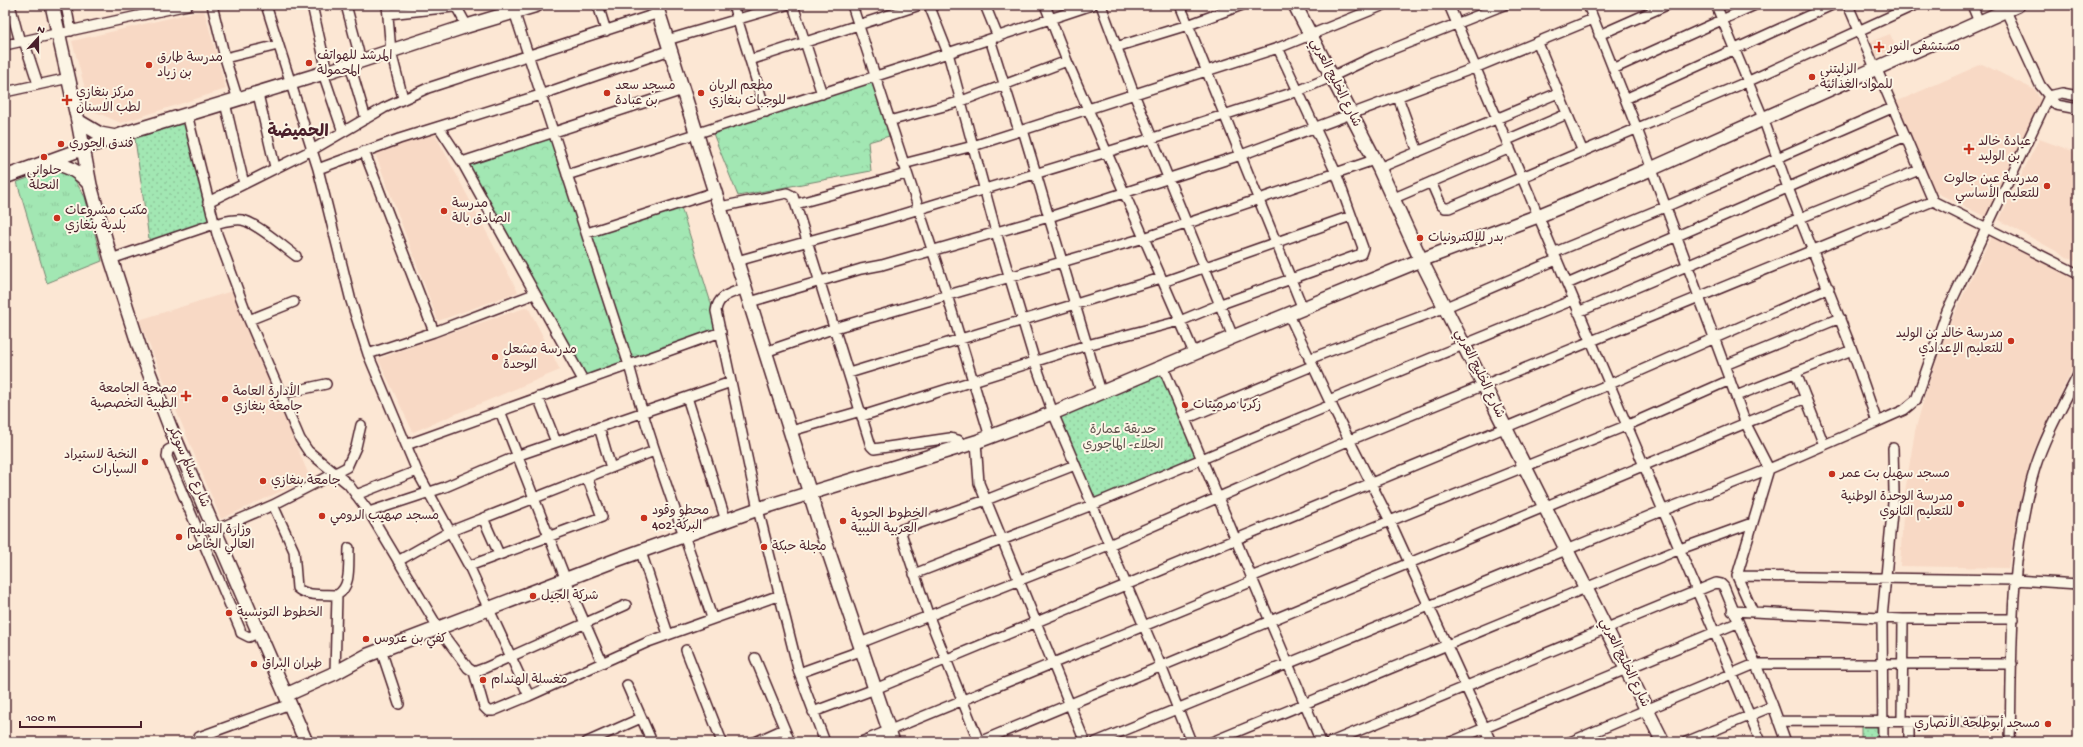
<svg xmlns="http://www.w3.org/2000/svg" width="2083" height="747" font-family="'Gochi Hand','Playpen Sans Arabic',sans-serif">
<defs>
<pattern id="grass-tufts" width="24" height="20" patternUnits="userSpaceOnUse"><rect width="24" height="20" fill="#a2e7b3"/><path d="M3 7l-1-3M5 7V3M7 7l1-3M15 17l-1-3M17 17v-4M19 17l1-3" fill="none" stroke="#8dc69a"/></pattern>
<pattern id="park-crowns" width="20" height="18" patternUnits="userSpaceOnUse"><rect width="20" height="18" fill="#a2e7b3"/><path d="M2 6a3 3 0 1 1 6 0M12 15a3 3 0 1 1 6 0" fill="none" stroke="#8dc69a"/></pattern>
<pattern id="garden-dots" width="8" height="8" patternUnits="userSpaceOnUse"><rect width="8" height="8" fill="#a2e7b3"/><path d="M2 2h.1M6 6h.1" fill="none" stroke="#8dc69a" stroke-width="1.8" stroke-linecap="round"/></pattern>
</defs>
<rect width="100%" height="100%" fill="#fce7d4"/>
<filter id="ink" filterUnits="userSpaceOnUse"><feTurbulence type="fractalNoise" baseFrequency=".025" numOctaves="2"/><feDisplacementMap in="SourceGraphic" scale="8" xChannelSelector="R" yChannelSelector="G"/><feConvolveMatrix kernelMatrix="1 2 1 2 8 2 1 2 1" color-interpolation-filters="sRGB"/></filter>
<g filter="url(#ink)">
<!-- built -->
<path fill="#f8d9c5" d="M 204,10 L 226,89 L 121,123 L 91,110 L 72,41 Z
M 1890,34 L 1896,48 L 1868,60 L 1862,45 Z
M 1982,64 L 2035,90 L 2043,105 L 1986,217 L 1935,192 L 1896,102 Z
M 434,132 L 518,292 L 438,321 L 375,153 Z
M 2039,139 L 2078,153 L 2078,263 L 1999,220 Z
M 1992,235 L 2078,281 L 2078,357 L 2033,452 L 2018,510 L 2008,568 L 1900,566 L 1904,498 L 1915,431 L 1926,392 L 1949,325 Z
M 232,291 L 310,478 L 221,519 L 139,320 Z
M 528,307 L 560,370 L 413,432 L 378,359 L 438,337 Z"/>
<!-- grass -->
<path fill="url(#grass-tufts)" stroke="#76836f" d="M 56,168 L 71,174 L 85,197 L 102,261 L 47,283 L 17,182 Z"/>
<!-- park -->
<path fill="url(#park-crowns)" stroke="#76836f" d="M 879,80 L 893,135 L 868,142 L 871,171 L 738,196 L 712,131 Z
M 552,133 L 629,365 L 583,380 L 462,162 Z
M 680,204 L 720,332 L 629,365 L 587,233 Z"/>
<!-- garden -->
<path fill="url(#garden-dots)" stroke="#76836f" d="M 186,116 L 214,224 L 150,246 L 134,132 Z
M 1163,368 L 1202,459 L 1092,505 L 1053,413 Z
M 1861,726 L 1877,726 L 1877,742 L 1861,742 Z"/>
<g fill="none" stroke-linecap="round" stroke-linejoin="round">
<!-- street casing -->
<g stroke="#4a1f2b" stroke-width="12">
<path id="street" d="M 10,5 L 20,42
M 66,5 L 71,31
M 212,5 L 225,58 L 238,100
M 266,5 L 318,169 L 351,301 L 368,354 L 417,471 L 469,566 L 529,696 L 648,642 L 780,595
M 312,5 L 327,72
M 346,5 L 361,61
M 387,5 L 391,52 L 403,98
M 512,5 L 629,365 C 652,451 685,534 712,618
M 598,5 L 606,31
M 733,5 L 766,112
M 793,5 L 822,94
M 852,5 L 947,295 L 990,437
M 929,5 L 948,53 L 996,232 L 1035,362 L 1053,413 L 1161,666 L 1191,742
M 985,5 L 998,37
M 1045,5 L 1067,61 L 1194,353
M 1101,5 L 1134,94 L 1233,337
M 1180,5 L 1303,309
M 1449,5 L 1761,742
M 1716,5 L 1763,118 L 1788,188 L 1852,350 L 1877,422 L 1769,469 L 1737,576 L 1753,612
M 1848,5 L 1875,68
M 1972,5 L 1979,22
M 2006,11 L 2040,85 L 2056,105 L 2078,109
M 388,14 L 453,7 L 457,8 L 467,26
M 1599,35 L 1667,5
M 990,39 L 1019,131
M 667,40 L 786,5
M 24,41 L 38,84
M 1538,43 L 1583,152
M 5,45 L 188,5
M 1116,47 L 1188,25 L 1242,5
M 225,58 L 278,45
M 750,60 L 920,5
M 350,65 L 366,119
M 1613,69 L 1755,5
M 1878,72 L 1933,201 L 2078,274
M 323,73 L 343,132
M 5,92 L 69,78
M 258,94 L 275,167
M 2049,96 L 2062,93 L 2078,96
M 1398,97 L 1418,152
M 1625,99 L 1832,5
M 225,103 L 244,184
M 187,114 L 217,234 L 249,320 L 300,439 L 308,451 L 348,484 L 369,512 L 439,629 L 468,668 L 474,672 L 485,668 L 626,605
M 889,121 L 959,102 L 1067,61
M 439,127 L 462,162 L 583,380
M 1023,130 L 1101,392
M 1507,140 L 1567,114
M 364,151 L 434,332
M 462,162 L 683,90
M 903,164 L 973,146 L 1278,48 L 1384,5
M 1379,168 L 1558,93
M 318,169 L 399,139 L 540,95 L 670,50
M 567,175 L 948,53 L 1092,5
M 1431,182 L 1441,205 L 1445,208 L 1449,208 L 1749,81 L 1915,5
M 1392,199 L 1510,148
M 208,202 L 312,150 L 384,108 L 428,88 L 659,13
M 796,204 L 906,174
M 720,207 L 787,193 L 793,196 L 871,446 L 874,449 L 950,438 L 958,440 L 964,446
M 587,233 L 715,192
M 1553,253 L 1665,207 L 1892,108
M 111,259 L 214,224 C 223,222 232,219 242,220 C 255,222 284,247 296,256
M 737,261 L 870,224 L 1153,138 L 1298,91 L 1331,77 L 1375,56 L 1504,5
M 1163,282 L 1351,216
M 1567,284 L 1904,137
M 745,288 C 732,293 718,295 716,311 L 758,509 L 799,673 L 825,742
M 750,302 L 861,269 L 882,265 L 1049,217 L 1241,155 L 1477,67 L 1593,19
M 1578,312 L 1800,218 L 1919,170
M 1289,315 L 1329,400 L 1390,521 L 1491,742
M 249,320 L 294,302
M 765,352 L 835,328 L 1144,238 L 1374,160
M 368,354 L 434,332 L 534,294
M 1309,359 L 1446,307 L 1556,260
M 1725,365 L 1840,318
M 1163,367 L 1321,742
M 849,373 L 1161,278
M 1796,373 L 1824,445
M 281,394 L 326,384
M 1736,396 L 1852,350
M 538,397 L 556,442
M 687,397 L 726,521
M 1329,400 L 1573,300
M 500,411 L 566,580 L 602,662
M 862,416 L 1087,345 L 1180,321 L 1221,304 L 1361,254 L 1363,248 L 1336,173 L 1278,48
M 1185,419 L 1312,366
M 1877,422 L 1904,410 L 1916,400 L 1947,311 L 2049,96
M 599,427 L 611,468
M 791,431 L 861,411
M 976,442 L 979,483 L 1085,742
M 178,445 L 168,450 L 167,457 L 240,629 L 241,633 L 249,637 L 258,633
M 406,445 L 721,332
M 356,495 L 417,471
M 273,505 L 294,551 L 297,588 C 307,597 325,594 337,595
M 369,512 L 445,487 L 522,454 L 731,382
M 483,518 L 499,554
M 215,530 L 273,505 L 347,467 L 356,447 L 361,425
M 641,552 L 668,634
M 398,561 L 451,531 L 654,451
M 469,566 L 602,517 L 587,477
M 914,574 L 1092,505 L 1331,405
M 1737,576 L 2015,580 L 2078,584
M 1251,577 L 1628,425 L 1730,380
M 1732,611 L 1903,619 L 2014,619
M 860,643 L 1109,545 L 1350,440 L 1933,201
M 381,650 L 399,704
M 686,650 L 722,742
M 755,658 L 790,742
M 474,672 L 484,707 L 488,711 L 493,711 L 529,696
M 335,673 L 337,595 C 352,587 348,563 349,548
M 799,673 L 863,650
M 627,685 L 652,742
M 813,712 L 875,689 L 1610,384 L 1829,288
M 1778,721 L 2011,722
M 1902,721 L 1903,619
M 201,742 L 199,737 L 290,704
M 587,742 L 641,718
M 755,742 L 784,729
M 861,742 L 1253,581
M 979,742 L 1806,398
M 979,742 L 929,617 L 900,530 L 986,500 L 1075,465
M 1096,742 L 1664,510 L 1769,469 L 1746,424 L 1637,129 L 1588,5
M 1212,742 L 1680,549 L 1752,523
M 1331,742 L 1716,583 L 1721,584 L 1724,587 L 1773,706 L 1786,742
M 1451,742 L 1737,623
M 1570,742 L 1755,664 L 2012,664
M 1686,742 L 1773,706
M 1883,742 L 1882,618 L 1894,492 L 1893,448
M 1909,742 L 1909,721
M 2010,742 C 2012,653 2009,554 2035,468 C 2045,436 2063,405 2078,375"/>
</g>
<!-- secondary casing -->
<g stroke="#4a1f2b" stroke-width="16">
<path id="secondary" d="M 52,5 L 78,121 L 90,185 L 111,259 L 140,349 L 170,427 L 306,742
M 656,5 L 823,535 L 893,742
M 1295,5 L 1379,168 L 1421,260 L 1663,742
M 78,121 L 100,134 L 116,137
M 46,162 C 65,164 78,170 90,185
M 5,177 L 126,133 L 327,72 L 467,26 L 537,5
M 286,695 L 335,673 L 368,655 L 619,559 L 758,509 L 976,442 L 1053,413 L 1233,337 L 1421,260 L 1538,216 L 1651,169 L 2018,5"/>
</g>
<!-- street -->
<use href="#street" stroke="#fcf5e5" stroke-width="9"/>
<!-- secondary -->
<use href="#secondary" stroke="#fcf5e5" stroke-width="13"/>
</g>
</g>
<!-- markers -->
<g fill="#c8321e" stroke="#fcf5e5" stroke-width="1.5">
<path d="M1877 41h4v4h4v4h-4v4h-4v-4h-4v-4h4z"/>
<circle cx="309" cy="63" r="4"/>
<circle cx="149" cy="65" r="4"/>
<circle cx="1812" cy="77" r="4"/>
<circle cx="607" cy="93" r="4"/>
<circle cx="701" cy="93" r="4"/>
<path d="M65 94h4v4h4v4h-4v4h-4v-4h-4v-4h4z"/>
<circle cx="61" cy="144" r="4"/>
<path d="M1967 143h4v4h4v4h-4v4h-4v-4h-4v-4h4z"/>
<circle cx="44" cy="157" r="4"/>
<circle cx="2047" cy="186" r="4"/>
<circle cx="444" cy="211" r="4"/>
<circle cx="57" cy="218" r="4"/>
<circle cx="1420" cy="238" r="4"/>
<circle cx="2011" cy="341" r="4"/>
<circle cx="495" cy="357" r="4"/>
<path d="M184 390h4v4h4v4h-4v4h-4v-4h-4v-4h4z"/>
<circle cx="225" cy="399" r="4"/>
<circle cx="1185" cy="405" r="4"/>
<circle cx="145" cy="462" r="4"/>
<circle cx="1832" cy="474" r="4"/>
<circle cx="263" cy="481" r="4"/>
<circle cx="1961" cy="504" r="4"/>
<circle cx="322" cy="516" r="4"/>
<circle cx="644" cy="518" r="4"/>
<circle cx="843" cy="521" r="4"/>
<circle cx="179" cy="537" r="4"/>
<circle cx="764" cy="547" r="4"/>
<circle cx="533" cy="596" r="4"/>
<circle cx="229" cy="613" r="4"/>
<circle cx="366" cy="639" r="4"/>
<circle cx="254" cy="664" r="4"/>
<circle cx="483" cy="680" r="4"/>
<circle cx="2048" cy="724" r="4"/>
</g>
<g text-anchor="middle" dominant-baseline="central" stroke-width="4" stroke-linejoin="round" paint-order="stroke">
<!-- poi labels -->
<g font-size="13" fill="#4a1f2b" stroke="#fcf5e5" text-anchor="start">
<text x="1888" y="47">مستشفى النور</text>
<text x="317" y="56">المرشد للهواتف<tspan x="317" dy="15">المحمولة</tspan></text>
<text x="157" y="58">مدرسة طارق<tspan x="157" dy="15">بن زياد</tspan></text>
<text x="1820" y="70">الزليتني<tspan x="1820" dy="15">للمواد الغذائية</tspan></text>
<text x="615" y="86">مسجد سعد<tspan x="615" dy="15">بن عبادة</tspan></text>
<text x="709" y="86">مطعم الريان<tspan x="709" dy="15">للوجبات بنغازي</tspan></text>
<text x="76" y="93">مركز بنغازي<tspan x="76" dy="15">لطب الاسنان</tspan></text>
<text x="1978" y="142">عيادة خالد<tspan x="1978" dy="15">بن الوليد</tspan></text>
<text x="69" y="144">فندق الجوري</text>
<text x="44" y="171" text-anchor="middle">حلواني<tspan x="44" dy="15">النحلة</tspan></text>
<text x="2039" y="179" text-anchor="end">مدرسة عين جالوت<tspan x="2039" dy="15">للتعليم الأساسي</tspan></text>
<text x="452" y="204">مدرسة<tspan x="452" dy="15">الصادق بالة</tspan></text>
<text x="65" y="211">مكتب مشروعات<tspan x="65" dy="15">بلدية بنغازي</tspan></text>
<text x="1428" y="238">بدر للإلكترونيات</text>
<text x="2003" y="334" text-anchor="end">مدرسة خالد بن الوليد<tspan x="2003" dy="15">للتعليم الإعدادي</tspan></text>
<text x="503" y="350">مدرسة مشعل<tspan x="503" dy="15">الوحدة</tspan></text>
<text x="177" y="389" text-anchor="end">مصحة الجامعة<tspan x="177" dy="15">الطبية التخصصية</tspan></text>
<text x="233" y="392">الأدارة العامة<tspan x="233" dy="15">جامعة بنغازي</tspan></text>
<text x="1193" y="405">زكريا مرميتات</text>
<text x="137" y="455" text-anchor="end">النخبة لاستيراد<tspan x="137" dy="15">السيارات</tspan></text>
<text x="1840" y="474">مسجد سهيل بت عمر</text>
<text x="271" y="481">جامعة بنغازي</text>
<text x="1953" y="497" text-anchor="end">مدرسة الوحدة الوطنية<tspan x="1953" dy="15">للتعليم الثانوي</tspan></text>
<text x="652" y="511">محطو وقود<tspan x="652" dy="15">402-البركة</tspan></text>
<text x="851" y="514">الخطوط الجوية<tspan x="851" dy="15">العربية الليبية</tspan></text>
<text x="330" y="516">مسجد صهيب الرومي</text>
<text x="187" y="530">وزارة التعليم<tspan x="187" dy="15">العالي الخاص</tspan></text>
<text x="772" y="547">مجلة حبكة</text>
<text x="541" y="596">شركة الجيل</text>
<text x="237" y="613">الخطوط التونسية</text>
<text x="374" y="639">كفي بن عروس</text>
<text x="262" y="664">طيران البراق</text>
<text x="491" y="680">مغسلة الهندام</text>
<text x="2040" y="724" text-anchor="end">مسجد أبوطلحة الأنصاري</text>
</g>
<!-- street labels -->
<g font-size="13" fill="#4a1f2b" stroke="#fcf5e5">
<text transform="translate(1335 83) rotate(63)">شارع الخليج العربي</text>
<text transform="translate(1479 374) rotate(64)">شارع الخليج العربي</text>
<text transform="translate(188 467) rotate(67)">شارع سالم سويكر</text>
<text transform="translate(1624 663) rotate(64)">شارع الخليج العربي</text>
</g>
<!-- park labels -->
<g font-size="13" fill="#60514d" stroke="#fcf5e5">
<text x="1123" y="430">حديقة عمارة<tspan x="1123" dy="15">الجلاء- الماجوري</tspan></text>
</g>
<!-- district labels -->
<g font-size="17" font-weight="bold" fill="#4a1f2b" stroke="#fcf5e5">
<text x="298" y="133">الحميضة</text>
</g>
</g>
<!-- margin -->
<rect width="2083" height="747" fill="none" stroke="#fcf5e5" stroke-width="20"/>
<rect x="10" y="10" width="2063" height="727" fill="none" stroke="#4a1f2b" stroke-width="1.5" filter="url(#ink)"/>
<!-- north arrow -->
<g transform="translate(38 38) rotate(21)" stroke="#fcf5e5" stroke-width="3" paint-order="stroke">
<path d="M0-3L7 15L0 10L-7 15Z" fill="#4a1f2b"/>
<text y="-6" font-size="11" font-weight="bold" text-anchor="middle" fill="#4a1f2b">N</text>
</g>
<!-- scale -->
<path d="M20 721v6h121v-6" fill="none" stroke="#4a1f2b" stroke-width="2"/>
<text x="26" y="721" font-size="12" fill="#4a1f2b" stroke="#fcf5e5" stroke-width="3" paint-order="stroke">100 m</text>
</svg>
